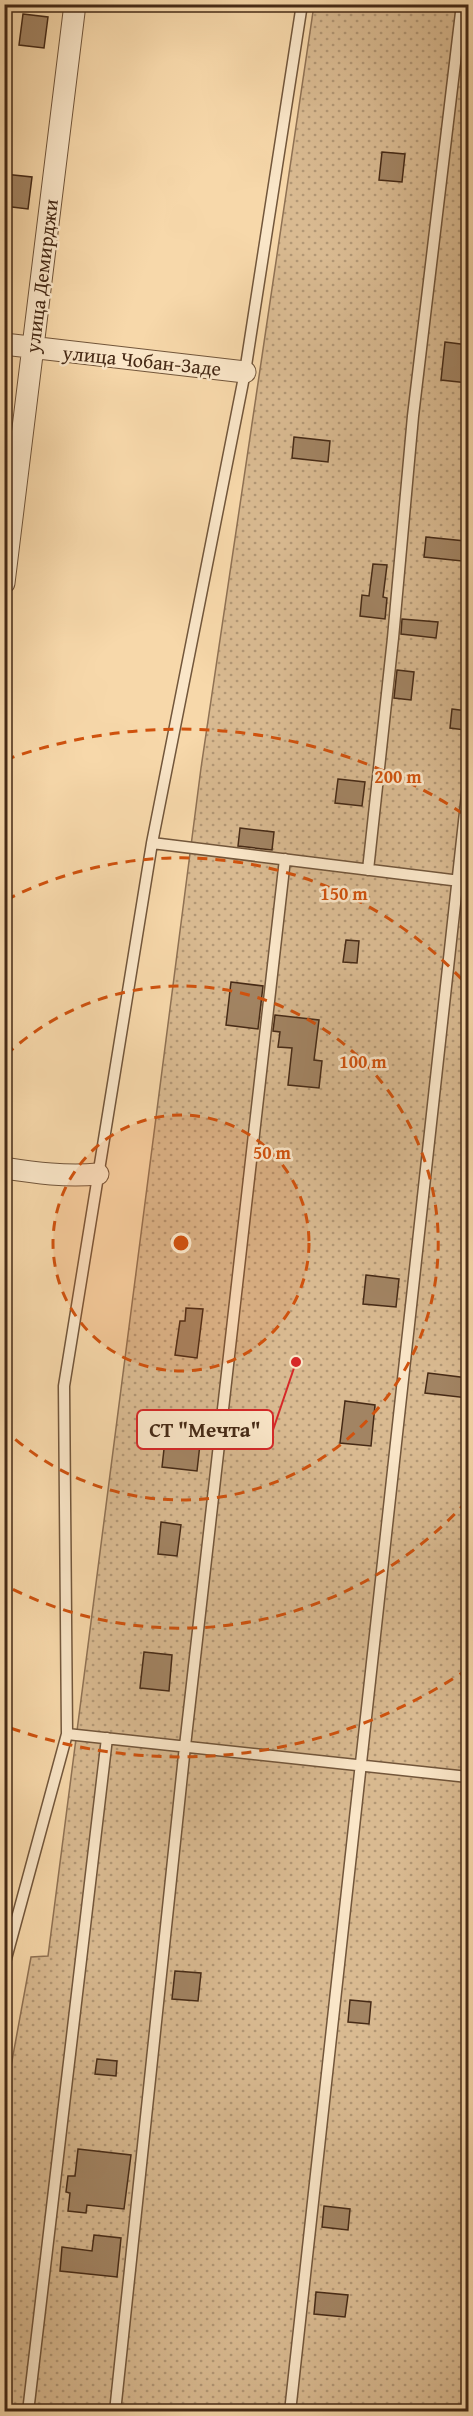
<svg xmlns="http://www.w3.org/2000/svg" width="473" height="2416" font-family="'Gentium Book Plus',serif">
<defs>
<pattern id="garden-dots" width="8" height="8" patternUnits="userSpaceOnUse" patternTransform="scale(1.5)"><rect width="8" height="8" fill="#d9ba91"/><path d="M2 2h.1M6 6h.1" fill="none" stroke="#b29775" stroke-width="1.8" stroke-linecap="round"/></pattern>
</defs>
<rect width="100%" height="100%" fill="#f7d8aa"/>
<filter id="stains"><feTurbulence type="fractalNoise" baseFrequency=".00333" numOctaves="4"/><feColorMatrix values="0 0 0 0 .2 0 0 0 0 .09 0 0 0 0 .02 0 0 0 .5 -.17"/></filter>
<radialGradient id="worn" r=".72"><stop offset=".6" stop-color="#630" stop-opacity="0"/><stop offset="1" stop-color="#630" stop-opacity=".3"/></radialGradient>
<!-- garden -->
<path fill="url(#garden-dots)" stroke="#907254" stroke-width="1.5" d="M 314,5 L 468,5 L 468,2411 L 5,2412 L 5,2099 L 31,1957 L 48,1956 L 201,768 Z"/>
<!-- building -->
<path fill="#a28463" stroke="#462a16" stroke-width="1.5" d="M 23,14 L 48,17 L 44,48 L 19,45 Z
M 382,152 L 405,154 L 402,182 L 379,180 Z
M 4,174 L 32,177 L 28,209 L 4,206 Z
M 445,342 L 468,345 L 468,383 L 441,380 Z
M 294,437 L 330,441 L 328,462 L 292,458 Z
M 426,537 L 465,541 L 462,561 L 424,557 Z
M 373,564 L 387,565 L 383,597 L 387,598 L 385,619 L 360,616 L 362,595 L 369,596 Z
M 402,619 L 438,622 L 436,638 L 401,634 Z
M 397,670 L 414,672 L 411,700 L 394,698 Z
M 452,709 L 467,711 L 465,730 L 450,728 Z
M 338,779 L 365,782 L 362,806 L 335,803 Z
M 240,828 L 274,832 L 272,850 L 238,846 Z
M 346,940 L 359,941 L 357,963 L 343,962 Z
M 231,982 L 263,986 L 258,1029 L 226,1025 Z
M 275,1015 L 319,1020 L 314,1060 L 322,1061 L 319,1088 L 288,1085 L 292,1048 L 278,1047 L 280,1032 L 273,1031 Z
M 366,1275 L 399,1279 L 396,1307 L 363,1304 Z
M 186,1308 L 203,1309 L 197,1358 L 175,1355 L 180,1321 L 185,1321 Z
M 428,1373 L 468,1378 L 468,1398 L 425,1393 Z
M 345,1401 L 375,1405 L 371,1446 L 340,1443 Z
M 165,1440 L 200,1444 L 197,1471 L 162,1467 Z
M 161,1522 L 181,1525 L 177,1556 L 158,1554 Z
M 144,1652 L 172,1655 L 169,1691 L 140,1688 Z
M 175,1971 L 201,1973 L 198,2001 L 172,1999 Z
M 350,2000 L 371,2002 L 369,2024 L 348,2022 Z
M 97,2059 L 117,2061 L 116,2076 L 95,2074 Z
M 78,2149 L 131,2155 L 124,2209 L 87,2205 L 86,2213 L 68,2211 L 70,2193 L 66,2192 L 68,2176 L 75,2176 Z
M 324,2206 L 350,2209 L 348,2230 L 322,2227 Z
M 94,2235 L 121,2238 L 117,2277 L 60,2271 L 62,2247 L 92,2251 Z
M 316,2292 L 348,2295 L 345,2317 L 314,2314 Z"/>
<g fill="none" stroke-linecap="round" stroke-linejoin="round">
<!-- service casing -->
<g stroke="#72563b" stroke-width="13">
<path id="service" d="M 152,843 L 468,882
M 368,870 L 393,638 L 413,416 L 462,4
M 67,1734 L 468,1777
M 4,1966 L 67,1734 L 64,1386 L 152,843 L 245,372 L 302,4
M 28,2412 L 107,1738
M 115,2412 L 185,1746 L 285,859
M 290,2412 L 468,785
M 467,2412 L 468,2394"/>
</g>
<!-- minor casing -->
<g stroke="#72563b" stroke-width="23">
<path id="minor" d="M 4,344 L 245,372
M 4,583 L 75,4
M 4,1168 C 36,1173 66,1177 98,1174"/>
</g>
<!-- service -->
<use href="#service" stroke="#fae6c8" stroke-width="10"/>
<!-- minor -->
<use href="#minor" stroke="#fae6c8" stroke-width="21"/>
</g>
<!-- distance rings -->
<circle cx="181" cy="1243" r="128" fill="#d0520e" fill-opacity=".12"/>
<g fill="none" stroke="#d0520e" stroke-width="3" stroke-dasharray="10 8">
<circle cx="181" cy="1243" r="128"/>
<path d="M6 1055A257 257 0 1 1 6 1431"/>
<path d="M467 1501A385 385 0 0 1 6 1586M6 900A385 385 0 0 1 467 985"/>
<path d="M468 1669A514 514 0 0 1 5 1726M5 760A514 514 0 0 1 468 817"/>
</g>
<g text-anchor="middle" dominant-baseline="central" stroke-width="5" stroke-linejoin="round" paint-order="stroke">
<!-- street labels -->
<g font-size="20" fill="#462a16" stroke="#fae6c8">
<text transform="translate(41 276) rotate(-83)">улица Демирджи</text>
<text transform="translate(142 360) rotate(6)">улица Чобан-Заде</text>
</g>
</g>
<circle cx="181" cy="1243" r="9" fill="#d0520e" stroke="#fae6c8" stroke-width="3"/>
<g font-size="18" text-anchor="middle" font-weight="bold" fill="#d0520e" stroke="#fae6c8" stroke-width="5" stroke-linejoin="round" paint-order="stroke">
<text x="398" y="783">200 m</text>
<text x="344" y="900">150 m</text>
<text x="363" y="1068">100 m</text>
<text x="272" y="1159">50 m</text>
</g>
<!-- callouts -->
<path fill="none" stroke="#d62828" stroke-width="2" d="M296 1362L273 1430"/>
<circle fill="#d62828" stroke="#fae6c8" stroke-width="2" cx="296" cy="1362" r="6"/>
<rect fill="#fae6c8" stroke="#d62828" stroke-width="2" x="137" y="1410" width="136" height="39" rx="6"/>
<g font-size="21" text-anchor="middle" font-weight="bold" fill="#462a16">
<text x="205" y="1437">СТ "Мечта"</text>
</g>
<!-- margin -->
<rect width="473" height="2416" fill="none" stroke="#f7d8aa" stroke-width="24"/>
<rect x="6" y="6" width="461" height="2404" fill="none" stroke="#462a16" stroke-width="3"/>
<rect x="12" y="12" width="449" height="2392" fill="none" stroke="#462a16" stroke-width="1.5"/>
<rect width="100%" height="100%" filter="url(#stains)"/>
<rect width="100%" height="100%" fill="url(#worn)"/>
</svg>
